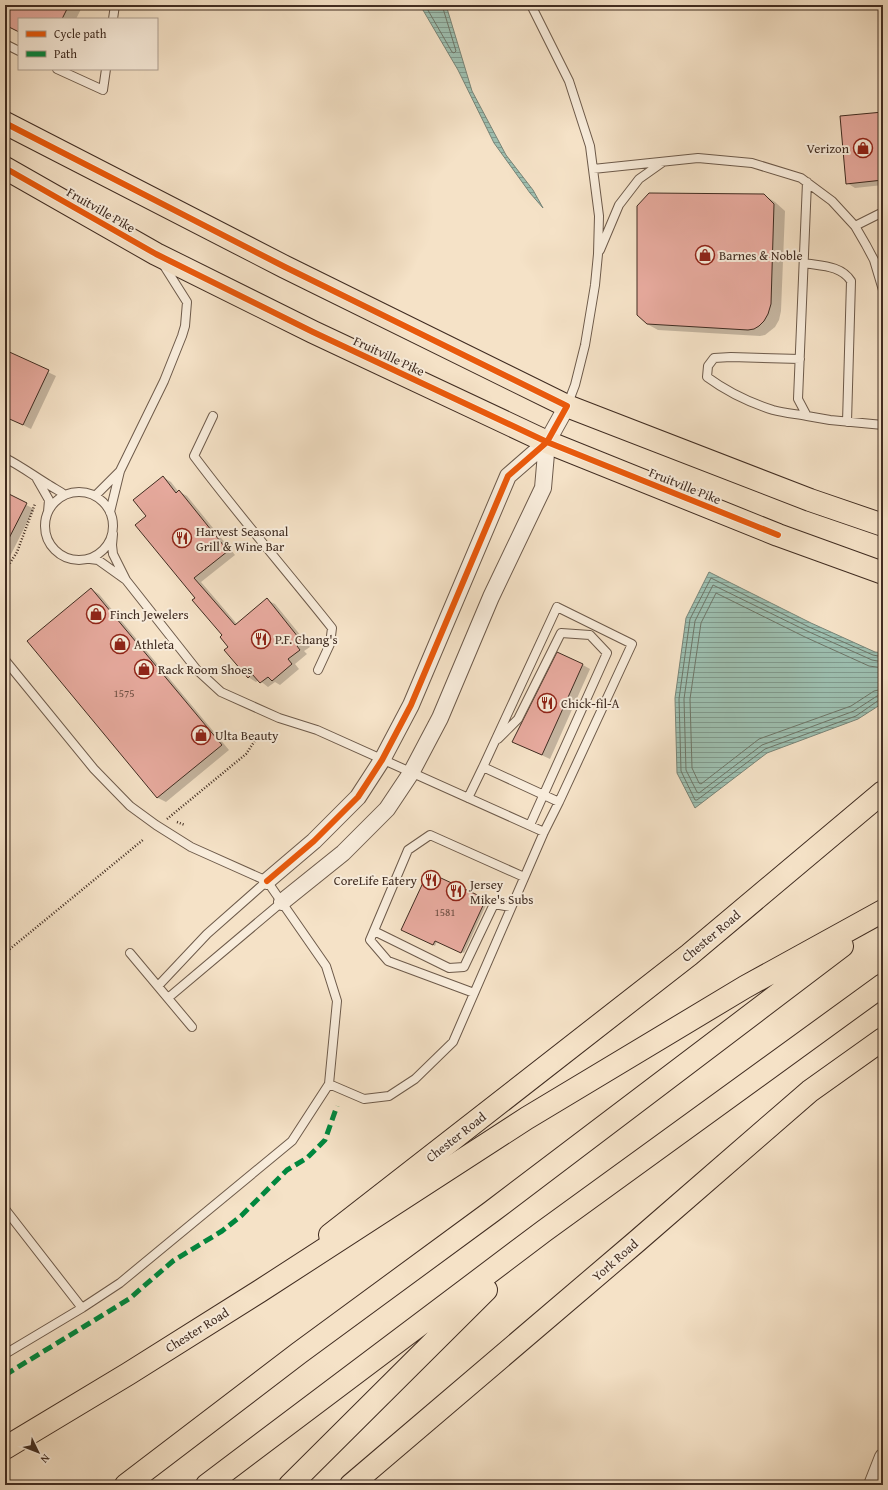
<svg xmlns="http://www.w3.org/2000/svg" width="888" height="1490" font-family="'Gentium Book Plus',serif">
<defs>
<pattern id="water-rules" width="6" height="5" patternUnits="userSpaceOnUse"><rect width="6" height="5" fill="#9dbfb0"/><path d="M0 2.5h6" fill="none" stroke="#819b8f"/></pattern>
</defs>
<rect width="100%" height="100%" fill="#f5e2c7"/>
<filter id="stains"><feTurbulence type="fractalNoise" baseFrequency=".005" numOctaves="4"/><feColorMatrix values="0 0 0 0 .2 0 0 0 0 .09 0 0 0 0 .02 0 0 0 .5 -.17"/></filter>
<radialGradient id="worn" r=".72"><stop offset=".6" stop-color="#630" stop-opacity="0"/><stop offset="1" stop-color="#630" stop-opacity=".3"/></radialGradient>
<!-- water -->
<path fill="url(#water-rules)" stroke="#788477" d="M 420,5 L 446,5 L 472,91 L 506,155 L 533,190 L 543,208 L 530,193 L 494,143 L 458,70 Z
M 709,572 L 811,623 L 875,652 L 883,653 L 883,703 L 858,719 L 767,753 L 695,808 L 677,773 L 675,698 L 686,618 Z"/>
<!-- shadow -->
<path fill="#0003" d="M 5,5 L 83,5 L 76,19 L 19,19 L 19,32 L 5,25 Z
M 883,113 L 883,185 L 855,188 L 847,183 Z
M 764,195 L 775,202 L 785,211 L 781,311 L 779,320 L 775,327 L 765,335 L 760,336 L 658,330 L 647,324 Z
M 5,351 L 56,376 L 31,429 L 5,416 Z
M 163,477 L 171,482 L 178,491 L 187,496 L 235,555 L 201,582 L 237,624 L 267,600 L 275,604 L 310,647 L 304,651 L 307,654 L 295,664 L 299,669 L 280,685 L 275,682 L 268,687 L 259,680 L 256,682 L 248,677 L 223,635 L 196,598 L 148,516 Z
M 5,494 L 34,509 L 5,566 Z
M 91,589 L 99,594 L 229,750 L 166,802 L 158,798 L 28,641 Z
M 583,665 L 590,669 L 550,759 L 513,742 Z
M 428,873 L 488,901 L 464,953 L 437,941 L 435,946 L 404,931 Z"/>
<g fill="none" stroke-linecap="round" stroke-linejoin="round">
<!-- shore -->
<path stroke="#6e7668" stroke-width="1" d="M 425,5 L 452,52 L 454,53 L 456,51 L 442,5
M 883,657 L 873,655 L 809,627 L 711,578 L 690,619 L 679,699 L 681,771 L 695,800 L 697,800 L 765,749 L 856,716 L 879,700 L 883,700
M 883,662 L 872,660 L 807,631 L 713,585 L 695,621 L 684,699 L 686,770 L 697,792 L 699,793 L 762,745 L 854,711 L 877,696 L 883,695
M 883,668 L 869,666 L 805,637 L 716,593 L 701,623 L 690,699 L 692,768 L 699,783 L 701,784 L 759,739 L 851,706 L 874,691 L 883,689"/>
</g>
<!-- building -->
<path fill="#e7aa9e" stroke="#402c21" d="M 5,5 L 69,5 L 62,19 L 19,19 L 19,32 L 5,25 Z
M 883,112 L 883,180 L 846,184 L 840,116 Z
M 649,193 L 764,194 L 774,204 L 771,304 L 768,314 L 764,321 L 759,326 L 754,329 L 748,330 L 647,324 L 637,315 L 637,206 Z
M 5,350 L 49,370 L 23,425 L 5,417 Z
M 163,476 L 176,493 L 179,490 L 228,551 L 194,578 L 235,625 L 267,598 L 302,642 L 297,646 L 300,650 L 288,659 L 292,664 L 272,681 L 268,677 L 260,683 L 252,674 L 248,678 L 224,650 L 228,647 L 220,637 L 222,635 L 192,600 L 195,598 L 135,525 L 146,516 L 133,500 Z
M 5,492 L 27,503 L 5,546 Z
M 91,588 L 222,745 L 157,798 L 27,641 Z
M 557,652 L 583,664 L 542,755 L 512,742 Z
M 428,872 L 486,899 L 461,953 L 435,941 L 433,945 L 401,930 Z"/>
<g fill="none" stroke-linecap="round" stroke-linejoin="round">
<!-- lane casing -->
<g stroke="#6d5a4a" stroke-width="10">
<path id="lane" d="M 531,5 L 569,81 L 590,146 L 599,216 L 598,254 L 595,285 L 585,345 L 575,385 L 567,406
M 113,19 L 115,5
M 5,44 L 19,51
M 57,69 L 103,90 L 106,69
M 593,169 L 698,158 L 752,163 L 801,178 L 832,201 L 855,226 L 866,245 L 874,260 L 883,290
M 807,182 L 798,399 L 807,416 L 830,420 L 883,425
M 855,226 L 883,212
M 600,250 L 619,205 L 639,179 L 663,162
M 804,263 C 820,266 841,265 851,281 L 847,422
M 800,359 L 731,357 L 714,358 L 708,366 L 707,377 C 726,391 751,403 773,410 C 784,413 796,414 807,416
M 213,416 L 194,456 C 238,515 286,570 332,628 L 330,644 L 318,670
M 5,458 C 21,466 34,476 49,485 C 55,489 60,491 65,495
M 37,479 L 49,500 L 48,512
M45 526a34 34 0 1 1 68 0a34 34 0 1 1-68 0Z
M 95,496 L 120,471
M 110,512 L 120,471 L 164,381 L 182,336 L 185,326 L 187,302 L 163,264
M 113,534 L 112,545 L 113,554 L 126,580 L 197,670 L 221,692 L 279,718 L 317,730 L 544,832
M 90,559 L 98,560 L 126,580
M 557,607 L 632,644 L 559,802 L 483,767 Z
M 5,660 L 94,769 L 130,806 L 156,825 L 191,847 L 267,881 L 326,966 L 337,1001 L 329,1084 L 292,1141 L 120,1283 L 82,1308 L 5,1354
M 498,739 L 518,719 L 561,633 L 590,635 L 607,653 L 530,825
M 468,798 L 483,767
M 374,931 L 449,968 L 464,967 L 494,904 L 511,907
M 130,953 L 192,1027
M 158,986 L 207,934 L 267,881
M 474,993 L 388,961 L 370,940 L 408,850 L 430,835 L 524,877
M 168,998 L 282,902
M 329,1084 L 364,1099 L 389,1096 L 415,1079 L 453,1042 L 544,832 L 559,802
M 5,1209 L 82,1308"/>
</g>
<!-- street casing -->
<g stroke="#6d5a4a" stroke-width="18">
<path id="street" d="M 267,881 L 314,841 L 358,797 L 382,760 L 411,705 L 508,476 L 547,442 L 567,406
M 282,902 L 343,853 L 387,809 L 411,773 L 440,718 L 491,597 L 543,488 L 547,442
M 872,1485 L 883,1457"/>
</g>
<!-- primary casing -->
<g stroke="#402c21" stroke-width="24">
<path id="primary" d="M 5,123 L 285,267 L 567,406 L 810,500 L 883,525
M 5,168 L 156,254 L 313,332 L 547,442 L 778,535 L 883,573
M 330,1235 L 689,955 L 883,792
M 351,1485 L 636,1242 L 810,1091 L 883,1039"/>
</g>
<!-- highway casing -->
<g stroke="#402c21" stroke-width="24">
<path id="highway" d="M 5,1448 L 128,1374 L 260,1291 L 527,1118 L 745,987 L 883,911
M 126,1485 L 299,1353 L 491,1212 L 842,946
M 207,1485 L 544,1231 L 883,985
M 290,1485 L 486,1290"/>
</g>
<!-- path -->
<path stroke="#402c21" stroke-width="2.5" stroke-dasharray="1 2" stroke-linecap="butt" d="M 5,571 L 17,552 L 35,504
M 167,819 L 246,754 L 260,733
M 177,822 L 185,825
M 5,953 L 144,839"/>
<!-- lane -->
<use href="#lane" stroke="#f8ecdb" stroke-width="8"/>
<!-- street -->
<use href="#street" stroke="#f8ecdb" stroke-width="16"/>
<!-- primary -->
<use href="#primary" stroke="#f5e2c7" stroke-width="22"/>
<!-- highway -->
<use href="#highway" stroke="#f5e2c7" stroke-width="22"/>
<!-- quiet -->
<path stroke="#00873e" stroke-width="5" stroke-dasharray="10 5" stroke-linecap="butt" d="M 5,1375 L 129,1299 L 173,1261 L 222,1231 L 241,1216 L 287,1170 L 307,1158 L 325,1140 L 337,1106"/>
<!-- cycleway casing -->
<g stroke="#f8ecdb" stroke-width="8">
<path id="cycleway" d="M 5,123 L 285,267 L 567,406 L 547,442 L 508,476 L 411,705 L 382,760 L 358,797 L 314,841 L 267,881
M 5,168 L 156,254 L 313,332 L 547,442 L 778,535"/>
</g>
<!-- cycleway -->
<use href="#cycleway" stroke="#e8590c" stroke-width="6"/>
</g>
<!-- icons -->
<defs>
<g id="shop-ring" transform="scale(1)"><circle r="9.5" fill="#f8ecdb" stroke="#8f2418" stroke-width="1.5"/><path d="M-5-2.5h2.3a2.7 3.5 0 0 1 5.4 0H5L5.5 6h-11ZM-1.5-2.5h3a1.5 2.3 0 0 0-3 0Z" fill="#8f2418"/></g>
<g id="restaurant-ring" transform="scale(1)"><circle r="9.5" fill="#f8ecdb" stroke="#8f2418" stroke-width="1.5"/><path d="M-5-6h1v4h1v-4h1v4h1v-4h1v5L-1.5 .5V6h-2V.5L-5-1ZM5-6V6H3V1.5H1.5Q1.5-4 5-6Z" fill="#8f2418"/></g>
</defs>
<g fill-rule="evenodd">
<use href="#shop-ring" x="863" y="148"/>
<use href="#shop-ring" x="705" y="255"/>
<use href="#restaurant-ring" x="182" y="538"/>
<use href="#shop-ring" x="96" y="614"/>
<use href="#restaurant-ring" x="261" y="639"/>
<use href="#shop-ring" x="120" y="644"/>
<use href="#shop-ring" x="144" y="669"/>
<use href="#restaurant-ring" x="547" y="703"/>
<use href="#shop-ring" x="201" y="735"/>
<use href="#restaurant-ring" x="431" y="880"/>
<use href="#restaurant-ring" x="456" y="891"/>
</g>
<g text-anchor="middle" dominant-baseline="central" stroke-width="4" stroke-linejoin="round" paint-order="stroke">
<!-- number labels -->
<g font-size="11" fill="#6a4c40">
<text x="124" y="693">1575</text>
<text x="445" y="912">1581</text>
</g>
<!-- poi labels -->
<g font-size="13" fill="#402c21" stroke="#f8ecdb" text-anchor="start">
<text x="849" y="148" text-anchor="end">Verizon</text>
<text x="719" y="255">Barnes &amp; Noble</text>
<text x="196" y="531">Harvest Seasonal<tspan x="196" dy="15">Grill &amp; Wine Bar</tspan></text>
<text x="110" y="614">Finch Jewelers</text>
<text x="275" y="639">P.F. Chang's</text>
<text x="134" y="644">Athleta</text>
<text x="158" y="669">Rack Room Shoes</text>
<text x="561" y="703">Chick-fil-A</text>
<text x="215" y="735">Ulta Beauty</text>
<text x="417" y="880" text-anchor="end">CoreLife Eatery</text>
<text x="470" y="884">Jersey<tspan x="470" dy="15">Mike's Subs</tspan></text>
</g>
<!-- street labels -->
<g font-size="13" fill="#402c21" stroke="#f8ecdb">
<text transform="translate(101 210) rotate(30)">Fruitville Pike</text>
<text transform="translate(389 356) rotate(25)">Fruitville Pike</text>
<text transform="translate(685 486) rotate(22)">Fruitville Pike</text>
<text transform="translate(711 936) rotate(-40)">Chester Road</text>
<text transform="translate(456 1137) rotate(-38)">Chester Road</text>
<text transform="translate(615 1260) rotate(-41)">York Road</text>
<text transform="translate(197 1330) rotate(-32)">Chester Road</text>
</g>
</g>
<!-- margin -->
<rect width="888" height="1490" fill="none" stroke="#f5e2c7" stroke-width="20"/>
<rect x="6" y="6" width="876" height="1478" fill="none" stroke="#402c21" stroke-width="2"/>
<rect x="10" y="10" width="868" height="1470" fill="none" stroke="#402c21"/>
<!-- legend -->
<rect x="18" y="18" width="140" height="52" fill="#f8ecdb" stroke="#ae9f91"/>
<rect x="26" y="31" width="20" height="6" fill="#e8590c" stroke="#ae9f91"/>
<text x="54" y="38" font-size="12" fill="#402c21">Cycle path</text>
<rect x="26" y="51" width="20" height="6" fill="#00873e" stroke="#ae9f91"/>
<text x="54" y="58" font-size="12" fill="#402c21">Path</text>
<!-- north arrow -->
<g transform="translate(38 1452) rotate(133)" stroke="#f8ecdb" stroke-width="3" paint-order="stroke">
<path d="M0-3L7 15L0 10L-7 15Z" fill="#402c21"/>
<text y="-6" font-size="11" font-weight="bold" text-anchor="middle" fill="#402c21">N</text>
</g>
<rect width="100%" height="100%" filter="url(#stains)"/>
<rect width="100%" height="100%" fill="url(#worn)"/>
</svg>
